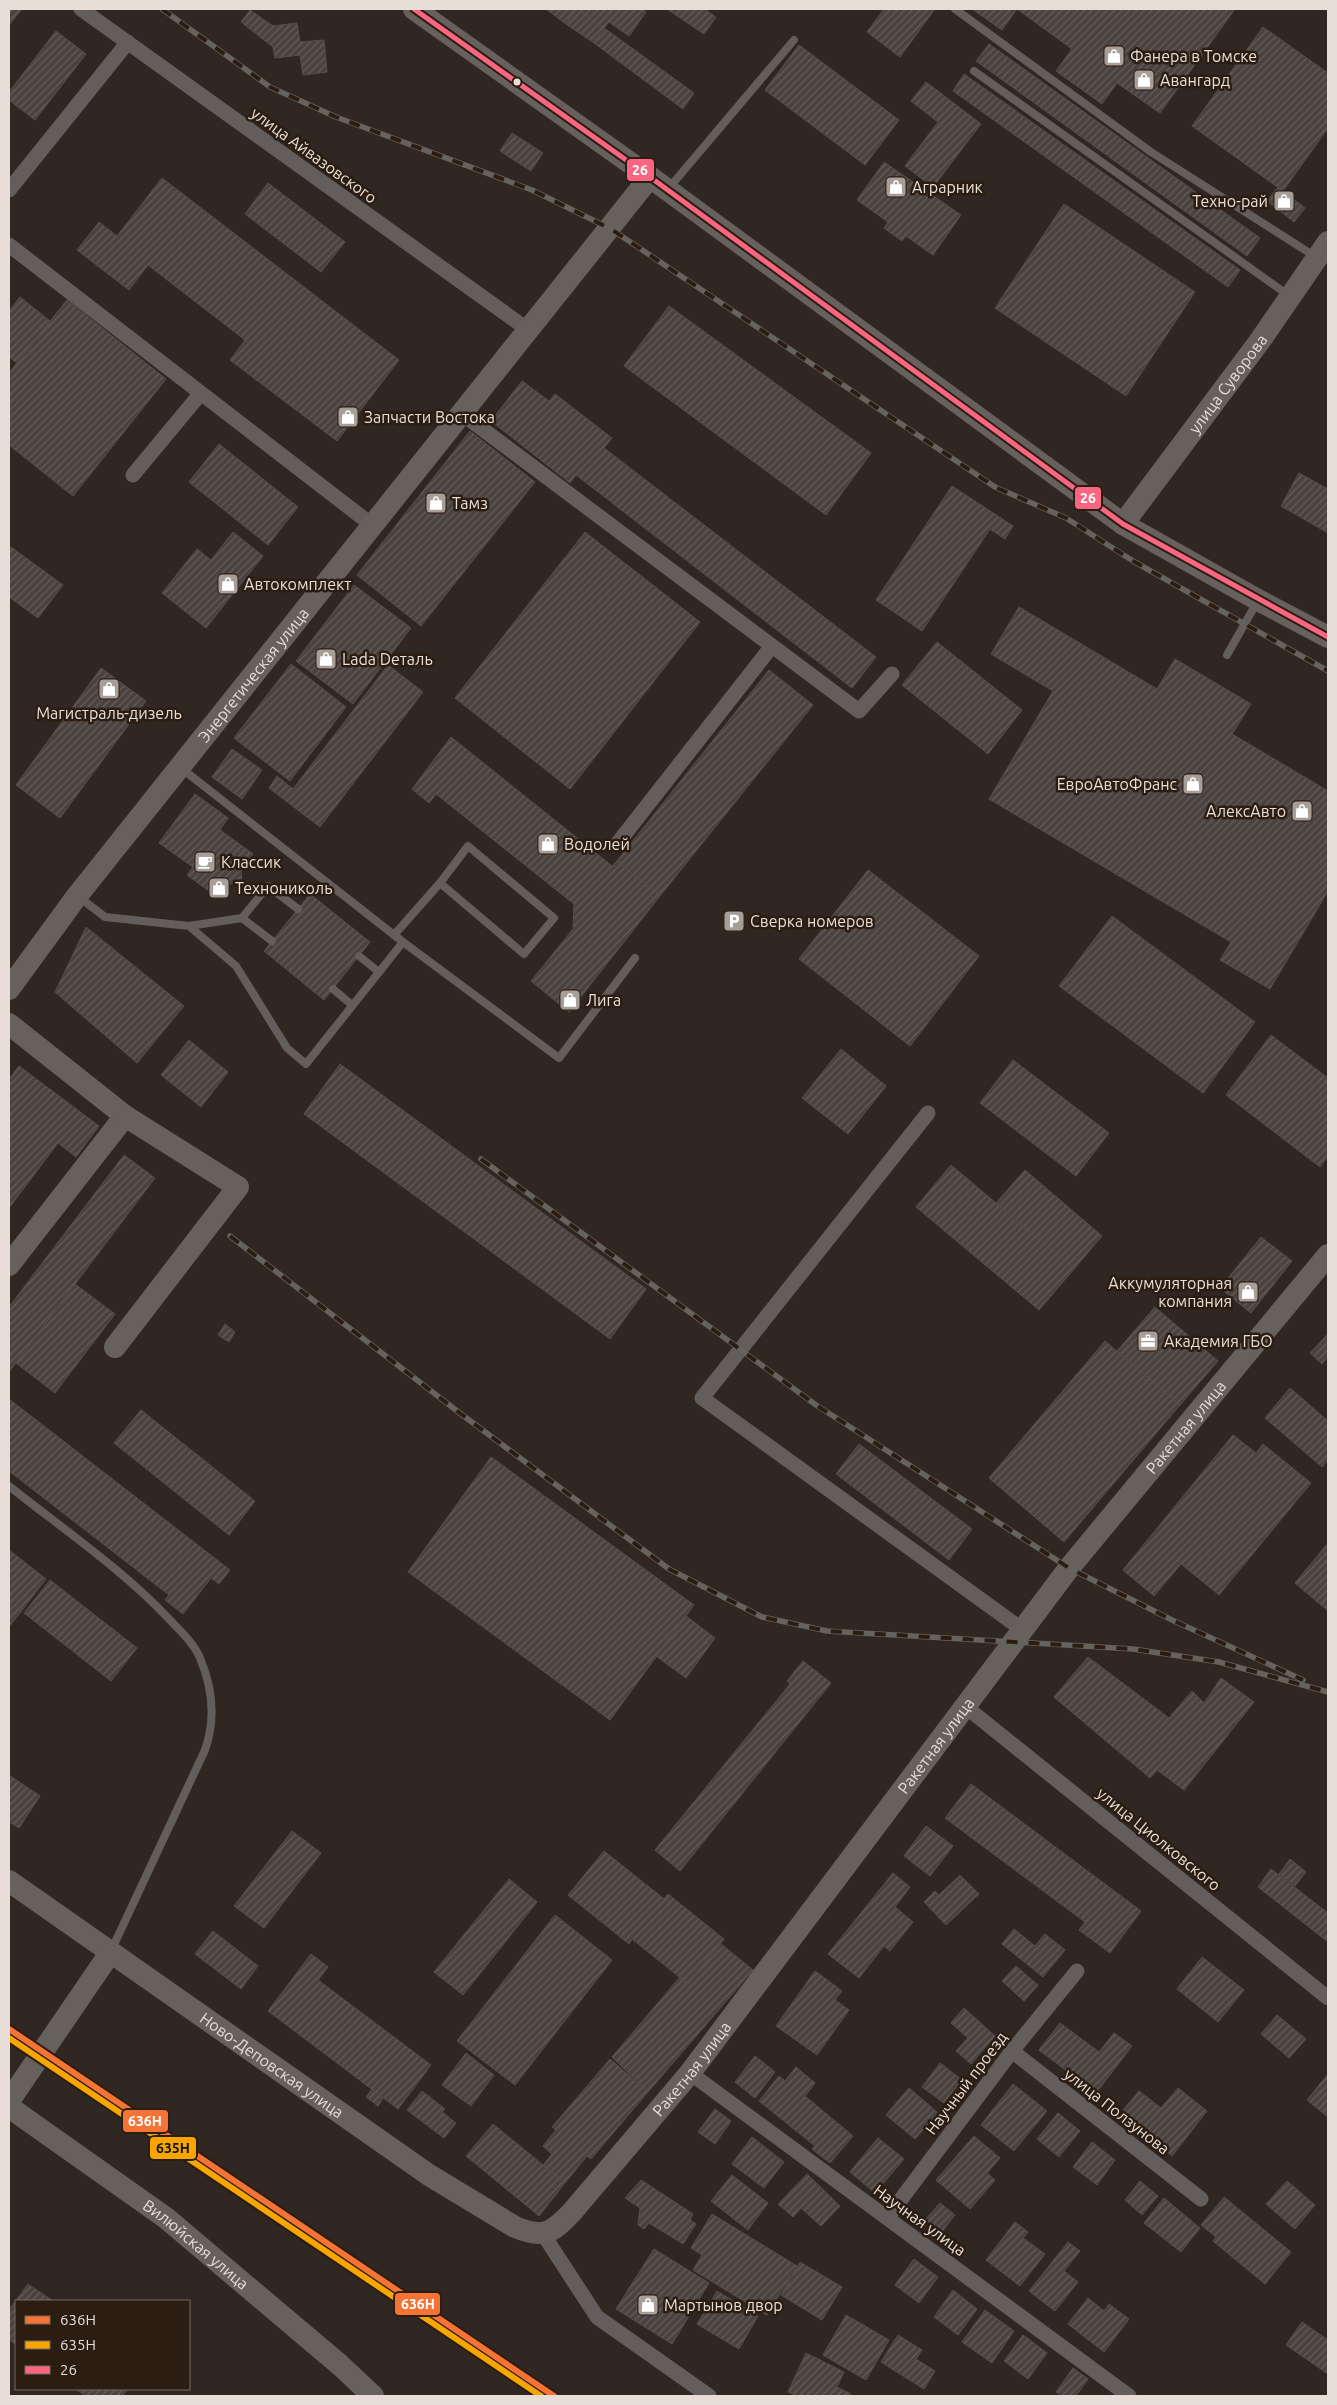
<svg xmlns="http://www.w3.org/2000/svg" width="1337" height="2405" font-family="Ubuntu,sans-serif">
<defs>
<pattern id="building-hatch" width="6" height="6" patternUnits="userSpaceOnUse" patternTransform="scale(1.25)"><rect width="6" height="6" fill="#4a423f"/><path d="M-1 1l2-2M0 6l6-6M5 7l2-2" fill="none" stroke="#645d5a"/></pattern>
</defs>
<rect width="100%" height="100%" fill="#302722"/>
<!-- building -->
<path fill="url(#building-hatch)" stroke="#564e4b" d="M 9,9 L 22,9 L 9,25 Z
M 546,9 L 577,9 L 566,24 Z
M 577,9 L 642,9 L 646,12 L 629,36 L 609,22 L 604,28 Z
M 577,9 L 604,28 L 594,43 L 566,24 Z
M 667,9 L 704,9 L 716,17 L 704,34 Z
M 884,9 L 935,9 L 900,57 L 867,32 Z
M 972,9 L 1235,9 L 1160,113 L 1117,83 L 1102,104 L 1056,71 L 1072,49 L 1017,9 L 1002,30 Z
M 250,10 L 273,26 L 297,23 L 300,42 L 324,40 L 327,72 L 303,75 L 300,55 L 275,58 L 273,47 L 241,22 Z
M 1263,27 L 1328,73 L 1328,128 L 1283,191 L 1192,126 Z
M 604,28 L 694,93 L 683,109 L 594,43 Z
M 56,31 L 86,54 L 35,120 L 9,100 L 9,92 Z
M 989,44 L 1260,238 L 1247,256 L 976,61 Z
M 799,45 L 899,120 L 865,165 L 765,90 Z
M 964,74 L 1240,270 L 1228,287 L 953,91 Z
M 926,82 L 981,124 L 933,187 L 905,166 L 938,122 L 911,101 Z
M 512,133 L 543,153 L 531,171 L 500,151 Z
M 884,162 L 961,215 L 933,255 L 906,236 L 902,241 L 884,228 L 888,222 L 857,200 Z
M 162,178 L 399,360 L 337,441 L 230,360 L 245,340 L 148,265 L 129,290 L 77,250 L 99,222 L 117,236 Z
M 268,183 L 345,242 L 321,272 L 245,214 Z
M 1278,187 L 1305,208 L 1294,222 L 1267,201 Z
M 1064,204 L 1195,292 L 1126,396 L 995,308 Z
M 20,297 L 50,321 L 17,363 L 9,357 L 9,311 Z
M 67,300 L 166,379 L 73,496 L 9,445 L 9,373 Z
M 669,306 L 871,453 L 826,515 L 624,366 Z
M 522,381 L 549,401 L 555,394 L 612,438 L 604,448 L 876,657 L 852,688 L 576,475 L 570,483 L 491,421 Z
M 470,431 L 535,482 L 421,626 L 357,575 Z
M 219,444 L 298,507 L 268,545 L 189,482 Z
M 1299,473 L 1328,489 L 1328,533 L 1281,506 Z
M 952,486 L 1013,526 L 1005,539 L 990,529 L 922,631 L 876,600 Z
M 233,532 L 263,556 L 206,628 L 162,593 L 197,549 L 211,560 Z
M 585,532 L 700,622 L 570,789 L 455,698 Z
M 11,547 L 63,585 L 38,618 L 9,597 L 9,551 Z
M 354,585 L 411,628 L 353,704 L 296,661 Z
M 1019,607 L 1157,689 L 1175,659 L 1251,704 L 1232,734 L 1328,791 L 1328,891 L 1270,989 L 1220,960 L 1231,942 L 989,799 L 1053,691 L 991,654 Z
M 937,642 L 1022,710 L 988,754 L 902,685 Z
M 291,664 L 346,707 L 290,781 L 234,738 Z
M 388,665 L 423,692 L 320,827 L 269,788 L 277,776 L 293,789 Z
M 101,668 L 146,701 L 60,818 L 16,785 Z
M 769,670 L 813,705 L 660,896 L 617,861 Z
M 451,737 L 612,866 L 617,861 L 660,896 L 569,1012 L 531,981 L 573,929 L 574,904 L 436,794 L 429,803 L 412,789 Z
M 232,749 L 262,770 L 242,799 L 212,777 Z
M 195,794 L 228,818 L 220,830 L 253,854 L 241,871 L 242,882 L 231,883 L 220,899 L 187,875 L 193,867 L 159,843 Z
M 868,870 L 979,956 L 910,1046 L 799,959 Z
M 310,894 L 370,942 L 324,1000 L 264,951 Z
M 1112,916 L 1255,1022 L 1203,1093 L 1059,986 Z
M 86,927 L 184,1006 L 137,1063 L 55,992 Z
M 1271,1035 L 1328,1078 L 1328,1156 L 1320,1167 L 1226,1095 Z
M 189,1040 L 228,1072 L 201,1107 L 161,1075 Z
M 841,1049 L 886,1086 L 848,1134 L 802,1098 Z
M 1013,1060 L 1109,1133 L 1076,1176 L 980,1103 Z
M 340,1064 L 646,1289 L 610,1339 L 304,1114 Z
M 19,1066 L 99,1126 L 76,1157 L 58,1143 L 9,1208 L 9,1079 Z
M 124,1155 L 155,1178 L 9,1372 L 9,1307 Z
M 951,1165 L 1074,1269 L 1039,1310 L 916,1207 Z
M 1025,1170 L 1102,1236 L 1074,1269 L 996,1203 Z
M 1261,1237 L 1292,1261 L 1251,1313 L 1220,1288 Z
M 75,1284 L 115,1314 L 55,1393 L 16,1363 Z
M 1155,1307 L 1218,1361 L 1180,1405 L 1117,1351 Z
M 225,1324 L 235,1332 L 229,1342 L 218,1335 Z
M 1328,1334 L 1328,1356 L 1322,1364 L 1310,1353 Z
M 1105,1341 L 1180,1405 L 1064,1542 L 989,1478 Z
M 1290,1388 L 1328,1421 L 1328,1460 L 1322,1467 L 1265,1418 Z
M 9,1399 L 230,1570 L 219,1584 L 211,1578 L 183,1614 L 165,1600 L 169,1595 L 9,1471 Z
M 141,1410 L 255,1501 L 229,1535 L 114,1443 Z
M 1233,1435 L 1256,1453 L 1263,1444 L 1311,1483 L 1219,1595 L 1181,1564 L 1154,1596 L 1123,1570 Z
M 859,1444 L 972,1529 L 949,1560 L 836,1474 Z
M 491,1457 L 694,1605 L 610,1720 L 408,1572 Z
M 1328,1543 L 1328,1611 L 1295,1583 Z
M 9,1550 L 46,1579 L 9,1627 Z
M 50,1580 L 137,1648 L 111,1681 L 24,1613 Z
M 686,1616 L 715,1638 L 686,1678 L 656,1656 Z
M 1088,1657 L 1169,1718 L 1192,1691 L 1204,1703 L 1221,1678 L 1254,1702 L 1184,1790 L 1157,1770 L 1150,1778 L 1054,1697 Z
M 803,1661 L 831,1683 L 680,1871 L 655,1850 L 790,1684 L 787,1681 Z
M 9,1775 L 40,1796 L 19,1828 L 9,1822 Z
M 971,1784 L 1141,1911 L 1110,1953 L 1079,1930 L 1085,1922 L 945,1818 Z
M 926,1826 L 953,1846 L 930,1876 L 904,1856 Z
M 292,1831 L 321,1853 L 264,1928 L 234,1906 Z
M 604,1851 L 664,1899 L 668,1894 L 724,1939 L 688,1984 L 632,1939 L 629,1944 L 568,1895 Z
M 1290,1859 L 1306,1872 L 1295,1886 L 1279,1874 Z
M 1271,1869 L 1328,1913 L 1328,1942 L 1258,1887 Z
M 893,1873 L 910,1887 L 895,1907 L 913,1922 L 890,1951 L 884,1946 L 859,1978 L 828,1954 Z
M 960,1875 L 979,1894 L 946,1925 L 924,1902 L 935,1891 L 939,1895 Z
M 509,1879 L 537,1902 L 463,1995 L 434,1972 Z
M 555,1915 L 612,1960 L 515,2085 L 457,2041 Z
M 1014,1929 L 1035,1946 L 1045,1934 L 1065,1950 L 1043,1977 L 1002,1944 Z
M 213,1931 L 258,1966 L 241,1989 L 195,1954 Z
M 720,1943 L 753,1970 L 648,2092 L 612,2057 L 680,1977 L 688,1984 Z
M 311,1954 L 328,1967 L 318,1980 L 431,2065 L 398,2109 L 268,2011 Z
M 1202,1957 L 1244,1990 L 1218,2022 L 1177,1989 Z
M 1016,1966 L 1038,1985 L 1024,2001 L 1002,1981 Z
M 815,1971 L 842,1991 L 835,2000 L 849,2010 L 817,2055 L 776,2026 Z
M 964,2008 L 995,2036 L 971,2064 L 956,2051 L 968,2038 L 951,2023 Z
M 1277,2015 L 1306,2039 L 1289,2058 L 1261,2034 Z
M 1060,2023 L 1099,2052 L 1114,2033 L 1132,2046 L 1096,2093 L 1039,2050 Z
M 466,2053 L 494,2075 L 471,2106 L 442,2085 Z
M 755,2056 L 775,2072 L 755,2098 L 735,2082 Z
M 610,2059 L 648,2092 L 591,2159 L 587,2156 L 565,2183 L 543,2165 L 552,2154 L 543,2146 L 556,2130 L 552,2127 Z
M 940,2063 L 962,2080 L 944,2103 L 922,2087 Z
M 796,2067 L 815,2083 L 805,2096 L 853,2136 L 830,2163 L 812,2149 L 815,2146 L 759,2101 L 779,2076 L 785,2081 Z
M 1328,2074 L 1328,2117 L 1307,2100 Z
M 1013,2084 L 1047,2111 L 1014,2151 L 981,2125 Z
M 909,2088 L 938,2113 L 915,2139 L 886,2115 Z
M 1178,2088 L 1207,2111 L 1172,2156 L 1120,2114 L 1139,2091 L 1161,2108 Z
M 372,2089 L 383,2098 L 378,2106 L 366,2097 Z
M 422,2091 L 445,2109 L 442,2112 L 456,2123 L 444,2138 L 407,2110 Z
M 715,2109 L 731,2121 L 715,2144 L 698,2132 Z
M 1058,2113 L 1080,2131 L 1059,2157 L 1037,2139 Z
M 493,2124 L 565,2183 L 539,2216 L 466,2156 Z
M 974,2136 L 1000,2158 L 987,2173 L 995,2180 L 970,2209 L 936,2180 Z
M 752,2137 L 784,2162 L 764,2188 L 732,2164 Z
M 878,2138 L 904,2159 L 875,2193 L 850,2172 Z
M 1092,2142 L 1115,2160 L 1097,2185 L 1073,2167 Z
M 807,2174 L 840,2206 L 821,2226 L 801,2208 L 793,2217 L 778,2204 Z
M 732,2175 L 768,2203 L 748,2230 L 711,2201 Z
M 641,2180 L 693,2214 L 690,2220 L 696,2224 L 683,2244 L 649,2223 L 644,2229 L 638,2225 L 640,2208 L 625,2198 Z
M 1140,2181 L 1158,2196 L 1142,2215 L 1125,2200 Z
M 1287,2181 L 1315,2205 L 1295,2229 L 1266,2204 Z
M 1224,2197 L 1291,2252 L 1265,2284 L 1213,2241 L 1216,2237 L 1201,2225 Z
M 1164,2198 L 1200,2228 L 1181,2252 L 1144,2223 Z
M 940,2203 L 955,2215 L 941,2233 L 925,2220 Z
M 712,2214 L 797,2266 L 767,2315 L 693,2270 L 702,2255 L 691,2248 Z
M 1015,2222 L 1028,2232 L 1023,2238 L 1045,2254 L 1020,2286 L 986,2260 Z
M 1068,2242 L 1080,2251 L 1064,2271 L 1078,2282 L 1055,2311 L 1029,2291 Z
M 654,2249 L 709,2283 L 672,2344 L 616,2309 Z
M 914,2259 L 938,2277 L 919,2303 L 895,2285 Z
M 800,2262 L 842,2287 L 822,2320 L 781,2295 Z
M 28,2284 L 53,2301 L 16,2301 L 16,2345 L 9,2339 L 9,2310 Z
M 953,2290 L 977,2309 L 958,2335 L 934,2317 Z
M 717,2291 L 758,2316 L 739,2349 L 697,2324 Z
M 1088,2298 L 1104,2311 L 1109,2304 L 1129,2319 L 1104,2352 L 1068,2324 Z
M 985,2310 L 1014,2331 L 992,2363 L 962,2342 Z
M 846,2315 L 889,2340 L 866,2380 L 823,2355 Z
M 1302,2322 L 1328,2340 L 1328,2374 L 1286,2345 Z
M 898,2335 L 922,2350 L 916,2359 L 935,2371 L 924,2389 L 881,2362 Z
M 1023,2335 L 1047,2353 L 1028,2379 L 1004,2361 Z
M 806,2353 L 844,2372 L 837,2387 L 851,2394 L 849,2396 L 797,2396 L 788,2392 Z
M 1073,2368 L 1088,2379 L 1076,2396 L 1062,2396 L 1056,2392 Z
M 76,2389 L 128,2389 L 122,2396 L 86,2396 Z"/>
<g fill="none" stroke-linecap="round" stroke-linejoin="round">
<!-- lane -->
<path stroke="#635e5b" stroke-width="8" d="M 955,9 L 1151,152 L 1316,257
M 974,71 L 1288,295
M 669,188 L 794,40
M 1227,655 L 1257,602
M 181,768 L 403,942 L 559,1058 L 635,958
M 79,897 L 105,917 L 189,926 L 236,966 L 287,1048 L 306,1064 L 403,942
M 242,918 L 268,886 L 298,909
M 189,926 L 242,918 L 272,941
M 394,935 L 440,883 L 524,954 L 554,918 L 468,846 L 440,883
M 359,956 L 379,972
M 333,989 L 352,1005
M 9,1486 C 63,1529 122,1569 170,1620 C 180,1631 194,1643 200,1658 C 213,1689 216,1719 205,1750 L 111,1951"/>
<!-- street -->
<path stroke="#635e5b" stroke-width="15" d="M 81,9 L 527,329
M 9,190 L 128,42
M 9,245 L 372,525
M 461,413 L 859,711 L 892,674
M 133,475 L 201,393
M 617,844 L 772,646
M 928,1113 L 702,1398 L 1023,1630
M 966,1707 L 1328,1998
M 1012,2051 L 1201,2199
M 690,2073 L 1129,2396
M 887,2218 L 1012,2051 L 1077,1971
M 543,2234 L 597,2317 L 709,2396"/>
<!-- secondary -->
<g stroke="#66615d" stroke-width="22">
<path d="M 414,9 L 650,177 L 1123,524 L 1258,600 L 1328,637"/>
<path id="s1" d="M 1123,524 L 1259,342 L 1328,242"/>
<path id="s2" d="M 9,989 L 77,896 L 650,177"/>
<path d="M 9,1024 L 125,1116 L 9,1265"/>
<path d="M 115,1347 L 238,1187 L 125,1116"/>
<path id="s3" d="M 9,1881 L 429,2175 L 515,2227 C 543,2239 552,2233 572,2212 L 690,2073 L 1069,1568 L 1328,1255"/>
<path d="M 9,2101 L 110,1953"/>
<path id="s4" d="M 9,2107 L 166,2218 L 340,2365 L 373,2396"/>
</g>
<!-- rail casing -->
<g stroke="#66625e" stroke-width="5.5">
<path id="rail" d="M 162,9 L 270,87 L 336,117 L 532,190 L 611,229 L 995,487 L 1066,518 L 1133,561 L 1328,671
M 481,1159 L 816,1405 L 1069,1568 L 1172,1620 L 1303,1680
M 230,1236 L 461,1414 L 669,1569 L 762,1617 L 827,1631 L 1133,1649 L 1219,1662 L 1328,1692"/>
</g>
<!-- rail -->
<use href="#rail" stroke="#2c1d13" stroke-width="4" stroke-dasharray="11" stroke-linecap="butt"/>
<!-- bus-1 casing -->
<g stroke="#2c1d13" stroke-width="9">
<path id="bus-1" d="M 414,9 L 650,177 L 1123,524 L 1328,637"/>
</g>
<!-- bus-1 -->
<use href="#bus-1" stroke="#fa6682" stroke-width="5"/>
<!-- rail-1 casing -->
<g stroke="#2c1d13" stroke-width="10">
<path id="rail-1" d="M 9,2029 L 554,2396"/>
</g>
<!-- rail-2 casing -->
<g stroke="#2c1d13" stroke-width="10">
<path id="rail-2" d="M 9,2038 L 541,2396"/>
</g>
<!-- rail-1 -->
<use href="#rail-1" stroke="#f57335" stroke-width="6"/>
<!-- rail-2 -->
<use href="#rail-2" stroke="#f7a600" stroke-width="6"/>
</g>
<!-- icons -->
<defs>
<g id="shop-square" transform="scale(1.125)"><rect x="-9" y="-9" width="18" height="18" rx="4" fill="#a89e98" stroke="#2c1d13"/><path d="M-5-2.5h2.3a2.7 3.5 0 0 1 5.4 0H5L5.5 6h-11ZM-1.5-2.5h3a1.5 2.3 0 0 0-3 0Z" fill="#fff"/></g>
<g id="cafe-square" transform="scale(1.125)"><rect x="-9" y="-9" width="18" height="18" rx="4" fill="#a89e98" stroke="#2c1d13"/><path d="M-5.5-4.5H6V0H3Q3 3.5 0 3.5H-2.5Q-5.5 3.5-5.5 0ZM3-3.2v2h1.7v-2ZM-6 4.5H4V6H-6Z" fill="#fff"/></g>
<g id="parking-square" transform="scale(1.125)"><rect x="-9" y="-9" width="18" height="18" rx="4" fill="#a89e98" stroke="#2c1d13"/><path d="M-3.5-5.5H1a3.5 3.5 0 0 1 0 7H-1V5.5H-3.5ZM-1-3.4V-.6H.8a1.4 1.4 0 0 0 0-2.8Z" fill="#fff"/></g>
<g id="office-square" transform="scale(1.125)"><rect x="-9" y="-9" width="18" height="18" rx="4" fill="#a89e98" stroke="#2c1d13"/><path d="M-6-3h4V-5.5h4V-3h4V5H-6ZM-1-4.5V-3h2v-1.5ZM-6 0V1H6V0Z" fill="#fff"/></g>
</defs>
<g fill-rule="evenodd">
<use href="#shop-square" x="1114" y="56"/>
<use href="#shop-square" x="1144" y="80"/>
<use href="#shop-square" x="896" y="187"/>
<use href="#shop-square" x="1284" y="201"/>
<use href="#shop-square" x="348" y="417"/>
<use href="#shop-square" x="436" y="503"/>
<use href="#shop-square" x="228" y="584"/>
<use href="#shop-square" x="326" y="659"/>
<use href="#shop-square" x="109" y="689"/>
<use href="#shop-square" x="1193" y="784"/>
<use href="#shop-square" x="1302" y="811"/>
<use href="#shop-square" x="548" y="844"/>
<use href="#cafe-square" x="205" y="862"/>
<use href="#shop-square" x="219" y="888"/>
<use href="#parking-square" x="734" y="921"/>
<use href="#shop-square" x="570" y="1000"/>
<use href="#shop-square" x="1248" y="1292"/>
<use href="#office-square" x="1148" y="1341"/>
<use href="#shop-square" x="648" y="2305"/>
</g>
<!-- markers -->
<circle fill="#e8ded7" stroke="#2c1d13" stroke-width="2" cx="517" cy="82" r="4.5"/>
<g text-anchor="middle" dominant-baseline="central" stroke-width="5" stroke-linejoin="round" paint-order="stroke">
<!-- poi labels -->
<g font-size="16" fill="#e8ded7" stroke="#2c1d13" text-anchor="start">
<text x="1130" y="56">Фанера в Томске</text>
<text x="1160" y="80">Авангард</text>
<text x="912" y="187">Аграрник</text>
<text x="1268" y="201" text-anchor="end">Техно-рай</text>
<text x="364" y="417">Запчасти Востока</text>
<text x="452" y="503">Тамз</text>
<text x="244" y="584">Автокомплект</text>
<text x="342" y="659">Lada Dеталь</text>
<text x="109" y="713" text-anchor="middle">Магистраль-дизель</text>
<text x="1177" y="784" text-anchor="end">ЕвроАвтоФранс</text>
<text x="1286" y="811" text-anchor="end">АлексАвто</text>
<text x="564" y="844">Водолей</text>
<text x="221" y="862">Классик</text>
<text x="235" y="888">Технониколь</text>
<text x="750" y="921">Сверка номеров</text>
<text x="586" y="1000">Лига</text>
<text x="1232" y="1283" text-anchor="end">Аккумуляторная<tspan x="1232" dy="18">компания</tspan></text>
<text x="1164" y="1341">Академия ГБО</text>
<text x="664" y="2305">Мартынов двор</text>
</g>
<!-- street labels -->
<g font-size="16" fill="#e8ded7" stroke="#2c1d13">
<text transform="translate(314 155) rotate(36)">улица Айвазовского</text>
<text stroke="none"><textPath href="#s1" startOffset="175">улица Суворова</textPath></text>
<text stroke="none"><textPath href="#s2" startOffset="398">Энергетическая улица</textPath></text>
<text stroke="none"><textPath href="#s3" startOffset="1675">Ракетная улица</textPath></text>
<text stroke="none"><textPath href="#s3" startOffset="1270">Ракетная улица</textPath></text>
<text transform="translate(1159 1839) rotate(39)">улица Циолковского</text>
<text stroke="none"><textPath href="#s3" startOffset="321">Ново-Деповская улица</textPath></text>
<text stroke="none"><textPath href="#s3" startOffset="865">Ракетная улица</textPath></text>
<text transform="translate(966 2083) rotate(-53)">Научный проезд</text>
<text transform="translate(1117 2111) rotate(38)">улица Ползунова</text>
<text transform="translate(920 2220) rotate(36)">Научная улица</text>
<text stroke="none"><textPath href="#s4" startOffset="232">Вилюйская улица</textPath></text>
</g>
</g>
<g stroke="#2c1d13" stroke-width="2">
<rect x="626" y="158" width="29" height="24" rx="5" fill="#fa6682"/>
<rect x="1074" y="486" width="28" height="24" rx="5" fill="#fa6682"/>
<rect x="122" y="2109" width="47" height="24" rx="5" fill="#f57335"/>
<rect x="149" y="2136" width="48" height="24" rx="5" fill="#f7a600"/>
<rect x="394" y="2292" width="47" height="24" rx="5" fill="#f57335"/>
</g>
<g font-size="14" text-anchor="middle" font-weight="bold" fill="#fff">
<text x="640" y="175">26</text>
<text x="1088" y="503">26</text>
<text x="145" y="2126">636Н</text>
<text x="418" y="2309">636Н</text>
</g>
<g font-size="14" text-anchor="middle" font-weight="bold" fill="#111">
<text x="173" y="2153">635Н</text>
</g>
<!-- border -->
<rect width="1337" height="2405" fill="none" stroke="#e8ded7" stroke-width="20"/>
<!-- legend -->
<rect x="15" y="2300" width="175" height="90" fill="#2c1d13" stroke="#776a61"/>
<rect x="25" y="2316" width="25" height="8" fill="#f57335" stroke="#776a61"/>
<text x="60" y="2325" font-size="15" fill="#e8ded7">636Н</text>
<rect x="25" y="2341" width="25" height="8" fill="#f7a600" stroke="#776a61"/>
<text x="60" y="2350" font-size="15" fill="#e8ded7">635Н</text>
<rect x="25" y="2366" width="25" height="8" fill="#fa6682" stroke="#776a61"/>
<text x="60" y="2375" font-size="15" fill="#e8ded7">26</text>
</svg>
